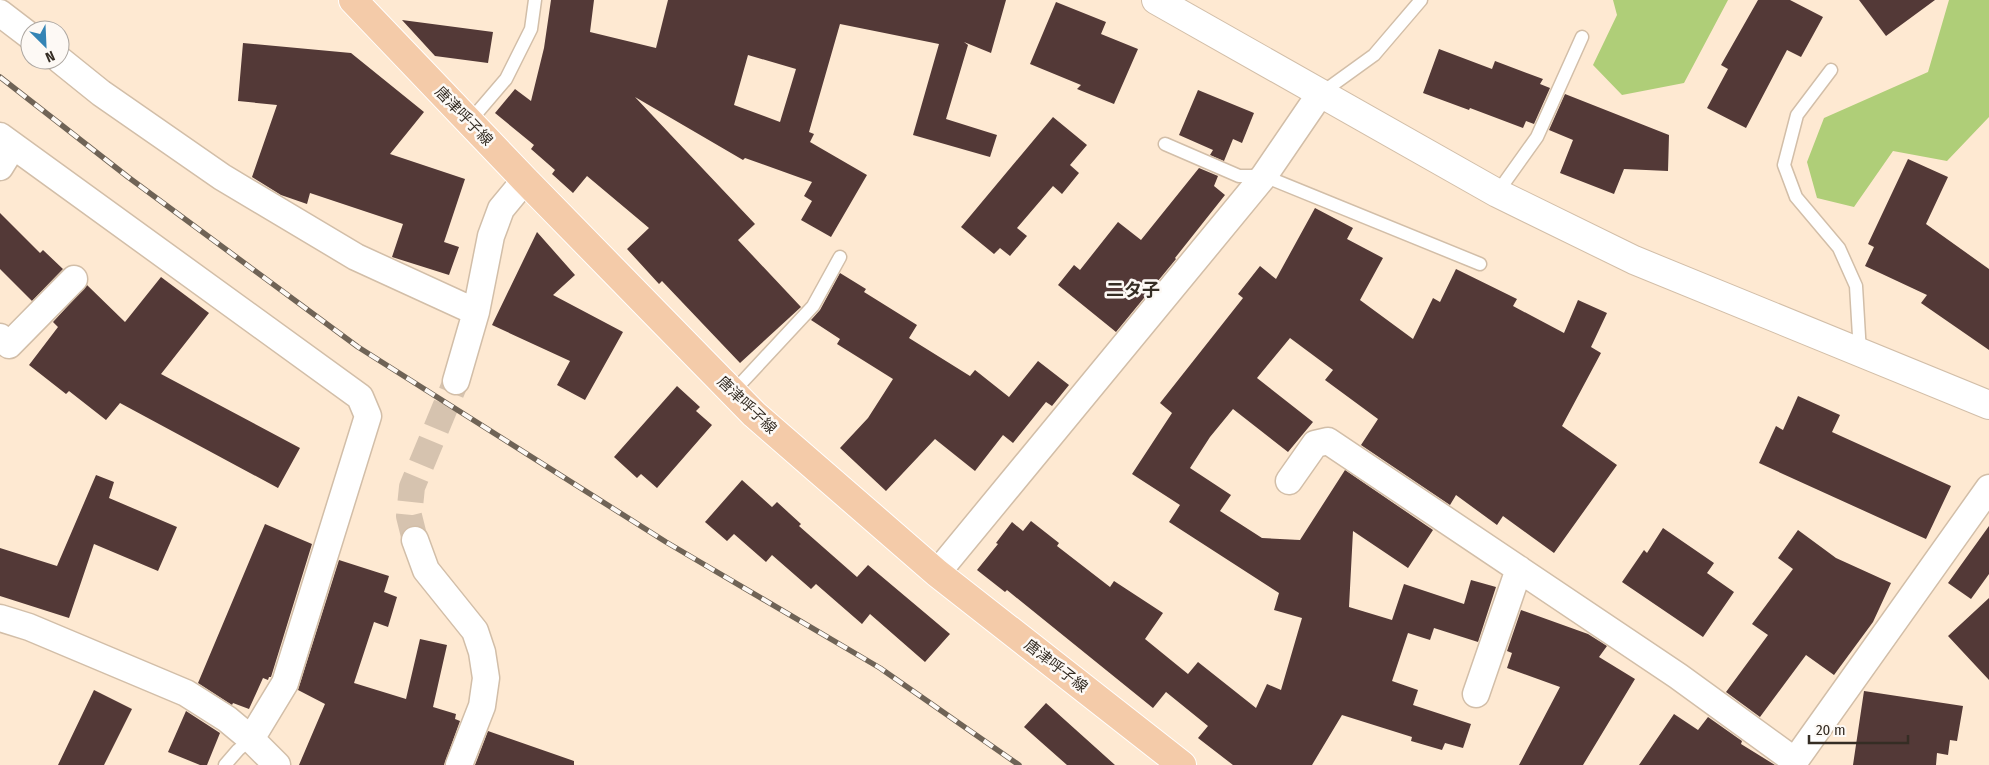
<svg xmlns="http://www.w3.org/2000/svg" width="1989" height="765" font-family="'Fira Sans Condensed','Noto Sans JP',sans-serif">
<rect width="100%" height="100%" fill="#fee9d2"/>
<!-- green -->
<path fill="#afce78" d="M 1613,0 L 1728,0 L 1684,83 L 1622,95 L 1593,65 L 1617,15 Z
M 1949,0 L 1989,0 L 1989,117 L 1947,161 L 1893,151 L 1854,207 L 1817,198 L 1807,162 L 1824,118 L 1928,72 Z"/>
<!-- building -->
<path fill="#533937" fill-rule="evenodd" d="M 551,0 L 594,0 L 590,32 L 656,48 L 668,0 L 1006,0 L 991,53 L 964,42 L 968,45 L 946,119 L 997,135 L 990,157 L 913,135 L 939,44 L 840,24 L 809,132 L 814,134 L 810,142 L 867,175 L 831,237 L 801,220 L 812,201 L 804,196 L 812,182 L 745,158 L 743,160 L 635,97 L 755,224 L 738,240 L 801,307 L 740,363 L 662,281 L 659,284 L 627,249 L 649,228 L 587,176 L 573,193 L 552,174 L 555,170 L 531,149 L 534,145 L 495,113 L 515,89 L 531,101 L 544,48 ZM 748,55 L 796,69 L 780,122 L 734,105 Z
M 1758,0 L 1790,0 L 1823,17 L 1801,57 L 1787,50 L 1746,128 L 1707,108 L 1728,69 L 1721,65 Z
M 1859,0 L 1935,0 L 1886,36 Z
M 1056,2 L 1106,22 L 1101,34 L 1138,49 L 1114,104 L 1077,89 L 1081,85 L 1030,64 Z
M 402,20 L 493,32 L 488,63 L 435,56 Z
M 243,43 L 351,53 L 424,112 L 390,154 L 465,179 L 444,242 L 459,247 L 449,275 L 392,257 L 403,224 L 310,193 L 307,204 L 281,195 L 252,177 L 277,105 L 238,101 Z
M 1439,49 L 1492,69 L 1495,61 L 1543,79 L 1540,84 L 1550,88 L 1534,124 L 1526,121 L 1523,128 L 1470,108 L 1469,110 L 1423,93 Z
M 1198,90 L 1254,113 L 1242,143 L 1233,139 L 1224,161 L 1210,155 L 1213,150 L 1179,135 Z
M 1565,94 L 1669,135 L 1668,171 L 1624,169 L 1614,194 L 1560,173 L 1573,140 L 1549,130 Z
M 1053,117 L 1087,145 L 1070,165 L 1079,173 L 1062,194 L 1053,186 L 1017,228 L 1027,236 L 1010,256 L 1000,248 L 994,254 L 961,227 Z
M 1908,159 L 1948,177 L 1926,224 L 1989,269 L 1989,350 L 1921,303 L 1927,295 L 1865,266 L 1874,247 L 1868,244 Z
M 1199,168 L 1218,176 L 1214,186 L 1225,195 L 1175,258 L 1176,259 L 1116,332 L 1058,285 L 1074,265 L 1080,270 L 1118,222 L 1141,240 Z
M 1315,208 L 1353,228 L 1347,239 L 1383,258 L 1360,300 L 1413,339 L 1433,298 L 1440,302 L 1456,269 L 1517,299 L 1513,306 L 1564,333 L 1578,300 L 1607,313 L 1591,347 L 1601,353 L 1562,426 L 1617,465 L 1554,553 L 1503,516 L 1497,525 L 1456,495 L 1450,505 L 1361,445 L 1378,419 L 1325,380 L 1333,370 L 1290,338 L 1257,378 L 1313,422 L 1288,452 L 1233,409 L 1210,437 L 1190,468 L 1231,495 L 1220,511 L 1262,538 L 1300,540 L 1345,470 L 1433,530 L 1408,568 L 1353,531 L 1349,607 L 1392,620 L 1404,584 L 1464,604 L 1471,580 L 1496,587 L 1478,642 L 1434,628 L 1430,640 L 1408,633 L 1392,681 L 1418,690 L 1413,705 L 1471,724 L 1463,748 L 1445,743 L 1442,750 L 1411,741 L 1412,737 L 1342,715 L 1312,765 L 1233,765 L 1198,738 L 1208,726 L 1166,692 L 1153,708 L 1007,590 L 1005,592 L 977,570 L 998,544 L 996,543 L 1012,522 L 1023,531 L 1031,521 L 1059,543 L 1057,546 L 1110,587 L 1114,581 L 1163,613 L 1145,639 L 1188,674 L 1198,662 L 1256,708 L 1267,684 L 1281,690 L 1302,618 L 1274,610 L 1279,593 L 1169,522 L 1180,505 L 1132,474 L 1172,413 L 1160,403 L 1243,298 L 1238,294 L 1260,266 L 1276,279 Z
M 0,213 L 40,253 L 43,250 L 63,269 L 32,301 L 0,269 Z
M 537,232 L 575,275 L 553,295 L 623,332 L 585,400 L 557,385 L 570,361 L 492,325 Z
M 840,273 L 866,289 L 864,292 L 917,325 L 909,338 L 970,376 L 975,370 L 1009,397 L 1038,361 L 1069,385 L 1052,406 L 1046,402 L 1013,443 L 1003,435 L 975,471 L 935,439 L 886,491 L 840,448 L 868,418 L 893,379 L 837,344 L 840,339 L 811,320 L 820,310 Z
M 161,277 L 209,313 L 161,374 L 300,448 L 278,488 L 120,403 L 106,420 L 69,391 L 66,394 L 29,365 L 58,327 L 53,322 L 87,285 L 125,322 Z
M 677,386 L 700,407 L 696,411 L 712,425 L 657,488 L 641,474 L 637,478 L 614,457 Z
M 1798,396 L 1840,415 L 1832,432 L 1951,486 L 1926,539 L 1759,463 L 1776,426 L 1783,430 Z
M 96,475 L 114,482 L 109,498 L 177,527 L 158,571 L 94,544 L 69,618 L 0,596 L 0,548 L 57,566 Z
M 742,480 L 772,507 L 777,502 L 801,524 L 799,526 L 857,577 L 868,565 L 950,634 L 925,662 L 870,614 L 862,624 L 816,584 L 811,589 L 772,555 L 766,562 L 734,534 L 727,541 L 705,522 Z
M 265,524 L 312,544 L 271,677 L 269,677 L 268,680 L 263,678 L 249,709 L 233,703 L 232,705 L 198,683 Z
M 1989,526 L 1989,574 L 1971,599 L 1948,583 Z
M 1663,528 L 1714,563 L 1707,573 L 1734,592 L 1703,637 L 1622,582 L 1644,550 L 1647,553 Z
M 1798,530 L 1836,558 L 1891,583 L 1873,622 L 1834,675 L 1806,655 L 1760,717 L 1726,692 L 1768,635 L 1752,624 L 1793,569 L 1778,558 Z
M 339,560 L 389,576 L 384,592 L 397,597 L 388,627 L 374,622 L 354,683 L 406,699 L 420,639 L 447,645 L 433,707 L 456,714 L 455,719 L 460,721 L 444,765 L 299,765 L 325,704 L 298,690 Z
M 1989,598 L 1989,680 L 1948,636 Z
M 1521,610 L 1588,634 L 1607,646 L 1599,657 L 1635,679 L 1583,765 L 1519,765 L 1560,687 L 1507,668 L 1512,653 L 1507,651 Z
M 94,690 L 132,709 L 104,765 L 58,765 Z
M 1864,691 L 1963,706 L 1957,741 L 1950,740 L 1948,755 L 1937,753 L 1936,765 L 1853,765 Z
M 1046,703 L 1115,765 L 1067,765 L 1024,727 Z
M 186,711 L 220,733 L 207,765 L 200,765 L 168,752 Z
M 1674,714 L 1698,730 L 1708,717 L 1742,741 L 1741,744 L 1775,765 L 1639,765 Z
M 488,731 L 574,761 L 574,765 L 475,765 Z"/>
<g fill="none" stroke-linecap="round" stroke-linejoin="round">
<!-- minor-tunnel -->
<path stroke="#d6c3af" stroke-width="26" stroke-dasharray="26 13" stroke-linecap="butt" d="M 415,540 L 409,516 L 412,487 L 456,381"/>
<!-- service casing -->
<g stroke="#d2bea8" stroke-width="15">
<path id="service" d="M 1831,70 L 1797,115 L 1784,165 L 1796,197 L 1839,248 L 1856,286 L 1860,353
M 1320,94 L 1374,55 L 1421,0
M 470,121 L 506,79 L 531,29 L 535,0
M 1165,144 L 1239,176 L 1264,176 L 1480,264
M 1497,193 L 1537,137 L 1582,37
M 732,393 L 813,306 L 840,257
M 225,765 L 238,750 L 251,739"/>
</g>
<!-- minor casing -->
<g stroke="#d2bea8" stroke-width="29">
<path id="minor" d="M 0,13 L 30,36
M 60,60 L 101,93 L 222,177 L 356,257 L 476,312
M 0,136 L 360,397 L 368,416 L 285,683 L 251,739
M 0,167 L 13,146
M 0,337 L 9,345 L 74,279
M 456,381 L 476,312 L 491,236 L 501,209 L 525,180
M 1289,481 L 1315,444 L 1328,441 L 1678,676 L 1795,761
M 415,540 L 426,570 L 475,631 L 482,652 L 486,678 L 482,706 L 459,765
M 937,573 L 1264,176 L 1320,94
M 0,618 L 29,627 L 186,693 L 227,719 L 251,739 L 277,765
M 1476,694 L 1519,569
M 1792,765 L 1989,488"/>
</g>
<!-- tertiary casing -->
<g stroke="#d2bea8" stroke-width="30">
<path id="tertiary" d="M 1156,0 L 1497,193 L 1634,260 L 1989,405"/>
</g>
<!-- primary casing -->
<g stroke="#fff" stroke-width="30">
<path id="primary" d="M 353,0 L 525,180 L 754,414 L 937,573 L 1182,765"/>
</g>
<!-- service -->
<use href="#service" stroke="#fff" stroke-width="12"/>
<!-- minor -->
<use href="#minor" stroke="#fff" stroke-width="26"/>
<!-- tertiary -->
<use href="#tertiary" stroke="#fff" stroke-width="28"/>
<!-- primary -->
<use href="#primary" stroke="#f4cba9" stroke-width="28"/>
<!-- rail casing -->
<g stroke="#6f6356" stroke-width="5.5">
<path id="rail" d="M 0,77 L 128,177 L 358,347 L 666,542 L 880,668 L 1019,765"/>
</g>
<!-- rail -->
<use href="#rail" stroke="#fdf9f5" stroke-width="4" stroke-dasharray="11" stroke-linecap="butt"/>
</g>
<g text-anchor="middle" dominant-baseline="central" stroke-width="5" stroke-linejoin="round" paint-order="stroke">
<!-- street labels -->
<g font-size="15" fill="#352d24" stroke="#fdf9f5">
<text transform="translate(464 116) rotate(46)">唐津呼子線</text>
<text transform="translate(747 405) rotate(44)">唐津呼子線</text>
<text transform="translate(1056 666) rotate(38)">唐津呼子線</text>
</g>
<!-- quarter labels -->
<g font-size="18" font-weight="bold" fill="#352d24" stroke="#fdf9f5">
<text x="1133" y="290">二タ子</text>
</g>
</g>
<!-- north arrow -->
<g transform="translate(45 45) rotate(156)"><circle r="24" fill="#fdf9f5" stroke="#ada7a1"/>
<path d="M0-4L9 19L0 12L-9 19Z" fill="#3484b5"/>
<text y="-8" font-size="14" font-weight="bold" text-anchor="middle" fill="#352d24">N</text>
</g>
<!-- scale -->
<path d="M1809 735v8h99v-8" fill="none" stroke="#352d24" stroke-width="2.5"/>
<text x="1816" y="735" font-size="15" fill="#352d24" stroke="#fdf9f5" stroke-width="4" paint-order="stroke">20 m</text>
</svg>
